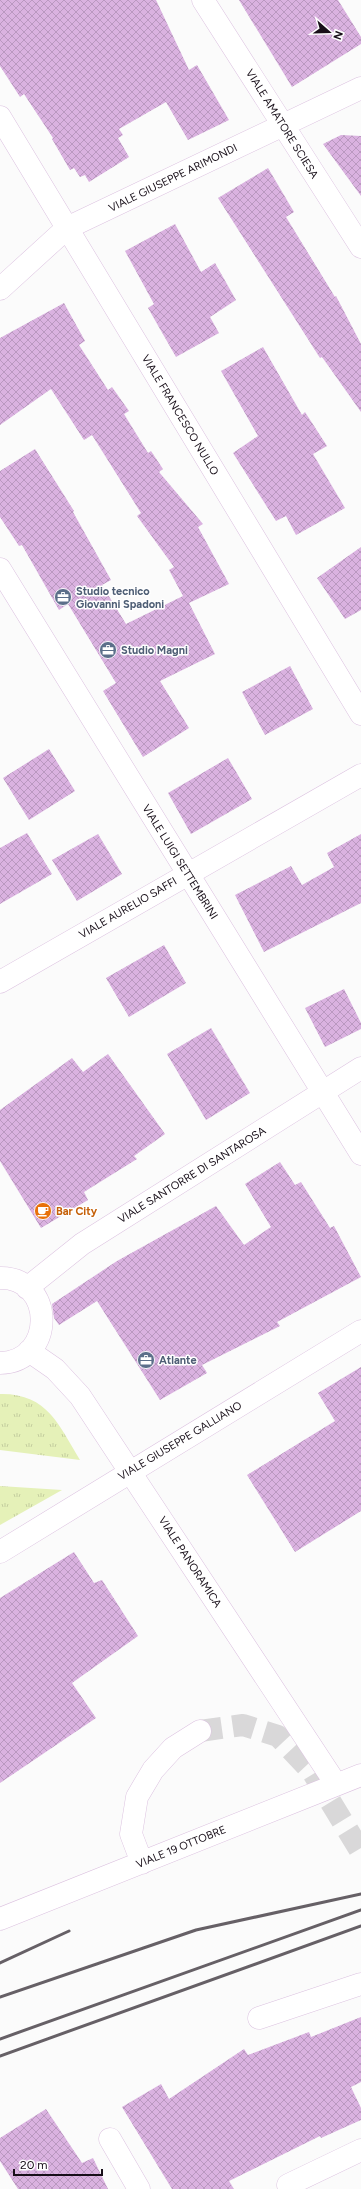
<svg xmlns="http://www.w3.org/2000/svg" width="361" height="2189" font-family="Figtree,sans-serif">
<defs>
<pattern id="grass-tufts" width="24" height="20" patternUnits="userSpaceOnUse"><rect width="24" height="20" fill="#e5f1b8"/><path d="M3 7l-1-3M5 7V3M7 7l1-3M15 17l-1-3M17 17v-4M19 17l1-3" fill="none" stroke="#c4cd9e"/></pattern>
<pattern id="building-cross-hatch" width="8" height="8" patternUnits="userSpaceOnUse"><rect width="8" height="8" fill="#dab2e0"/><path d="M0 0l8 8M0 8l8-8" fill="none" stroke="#ba98c0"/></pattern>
</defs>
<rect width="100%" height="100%" fill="#fbfbfb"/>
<!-- grass -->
<path fill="url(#grass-tufts)" d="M 0,1394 C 47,1393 59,1425 80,1460 L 0,1450 Z
M 0,1486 L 62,1490 L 0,1525 Z"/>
<!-- building -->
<path fill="url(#building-cross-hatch)" d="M 0,0 L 156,0 L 189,70 L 197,65 L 229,120 L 188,140 L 166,102 L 119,129 L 123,135 L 118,138 L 129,157 L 89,182 L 85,175 L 80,177 L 74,168 L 70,170 L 52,139 L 53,138 L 24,94 L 20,97 L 0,66 Z
M 239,0 L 338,0 L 361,37 L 361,44 L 292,87 Z
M 341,135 L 361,136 L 361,196 L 323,144 Z
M 268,168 L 294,212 L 286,217 L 335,297 L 336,296 L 361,344 L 361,412 L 322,357 L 320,358 L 218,198 Z
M 175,224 L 201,272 L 215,263 L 236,300 L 210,317 L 219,333 L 176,357 L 148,308 L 154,304 L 125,251 Z
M 64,303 L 85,341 L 79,345 L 108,390 L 112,387 L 129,411 L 124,414 L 148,453 L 151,451 L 163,469 L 159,472 L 203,524 L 198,527 L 229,584 L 189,603 L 215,654 L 160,681 L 189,728 L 143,757 L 103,691 L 116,683 L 68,604 L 59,610 L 22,545 L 19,546 L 0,517 L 0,471 L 35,449 L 74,511 L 73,512 L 111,580 L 102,585 L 126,624 L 183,596 L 169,570 L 174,567 L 137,516 L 141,513 L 92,435 L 84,440 L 51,389 L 0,425 L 0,338 Z
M 263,347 L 302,415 L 305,412 L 327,446 L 313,454 L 345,508 L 296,535 L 286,516 L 276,521 L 233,453 L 258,436 L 221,371 Z
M 361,547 L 361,610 L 345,619 L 317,578 Z
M 290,666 L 313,709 L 265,735 L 242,692 Z
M 49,749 L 75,791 L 29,820 L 3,778 Z
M 228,758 L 252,799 L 191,834 L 168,793 Z
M 27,833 L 52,874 L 0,904 L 0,848 Z
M 98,834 L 122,874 L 77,901 L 52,860 Z
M 361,834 L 361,903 L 264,952 L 235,895 L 291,866 L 302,885 L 334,867 L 327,853 Z
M 164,945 L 186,983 L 129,1017 L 106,978 Z
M 344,989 L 361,1023 L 361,1029 L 325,1047 L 305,1008 Z
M 211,1028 L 250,1093 L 206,1120 L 167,1054 Z
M 108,1054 L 165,1134 L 134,1156 L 137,1159 L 84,1192 L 88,1200 L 41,1228 L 0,1161 L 0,1110 L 72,1058 L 83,1072 Z
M 280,1162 L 295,1185 L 301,1182 L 330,1228 L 334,1226 L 361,1277 L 277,1322 L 280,1326 L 202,1365 L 207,1373 L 160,1400 L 97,1301 L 59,1325 L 54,1318 L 52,1304 L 117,1261 L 216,1206 L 244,1245 L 271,1227 L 245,1184 Z
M 361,1367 L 361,1511 L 295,1552 L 247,1475 L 335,1421 L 318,1393 Z
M 74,1552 L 94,1583 L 102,1580 L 138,1636 L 72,1683 L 96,1718 L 0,1783 L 0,1598 Z
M 361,2017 L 361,2082 L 351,2087 L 361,2108 L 361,2120 L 321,2138 L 320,2136 L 229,2181 L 234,2189 L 172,2189 L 122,2107 L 161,2084 L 169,2099 L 244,2049 L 248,2055 L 309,2032 L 311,2037 Z
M 46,2109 L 82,2163 L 93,2158 L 108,2189 L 18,2189 L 0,2161 L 0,2138 Z"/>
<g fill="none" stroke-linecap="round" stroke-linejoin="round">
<!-- minor-tunnel -->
<path stroke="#d9d8d9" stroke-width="22" stroke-dasharray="22 11" stroke-linecap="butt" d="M 200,1731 L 243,1725 L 278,1736 L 313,1773 L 361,1852"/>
<!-- minor casing -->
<g stroke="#dcc2e0" stroke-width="23">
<path id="minor" d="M 203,0 L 361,247
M 0,117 L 361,714
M 0,289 L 67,228 L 361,88
M 0,569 L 361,1154
M 0,982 L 361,775
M 0,1278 C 55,1277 56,1362 0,1363
M 27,1288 L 82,1244 L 361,1068
M 29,1351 L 55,1369 L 80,1396 L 336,1784
M 0,1552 L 361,1331
M 142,1863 L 131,1834 L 137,1797 L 153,1770 L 173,1748 L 200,1731
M 0,1919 L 361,1775
M 259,2018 L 361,1984
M 110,2139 L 139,2189
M 288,2185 L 361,2150"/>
</g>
<!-- minor -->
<use href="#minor" stroke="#fff" stroke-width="22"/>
<!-- rail -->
<path stroke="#666066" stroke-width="3" d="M 0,1963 L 69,1931
M 0,1997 L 196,1930 L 361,1894
M 0,2039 L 361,1910
M 0,2056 L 361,1926"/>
</g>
<!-- icons -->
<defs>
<g id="office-disc" transform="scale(0.9)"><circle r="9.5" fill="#5c6f8a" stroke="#fff"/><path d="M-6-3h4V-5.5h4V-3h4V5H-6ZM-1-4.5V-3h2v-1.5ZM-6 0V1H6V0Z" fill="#fff"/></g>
<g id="cafe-disc" transform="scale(0.9)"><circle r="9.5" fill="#e8710a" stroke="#fff"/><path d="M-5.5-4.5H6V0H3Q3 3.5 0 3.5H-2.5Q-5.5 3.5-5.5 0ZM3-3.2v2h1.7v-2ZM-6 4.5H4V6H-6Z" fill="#fff"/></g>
</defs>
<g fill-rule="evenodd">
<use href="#office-disc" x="63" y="597"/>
<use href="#office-disc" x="108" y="650"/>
<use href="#cafe-disc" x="43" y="1211"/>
<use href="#office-disc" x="146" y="1360"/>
</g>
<g text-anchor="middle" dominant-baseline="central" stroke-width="3" stroke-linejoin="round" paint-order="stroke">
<!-- street labels -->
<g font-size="11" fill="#180f19" stroke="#fff">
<text transform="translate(282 124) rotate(58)">VIALE AMATORE SCIESA</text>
<text transform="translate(173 178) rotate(-26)">VIALE GIUSEPPE ARIMONDI</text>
<text transform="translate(180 415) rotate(59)">VIALE FRANCESCO NULLO</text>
<text transform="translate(180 862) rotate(58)">VIALE LUIGI SETTEMBRINI</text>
<text transform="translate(128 908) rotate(-30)">VIALE AURELIO SAFFI</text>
<text transform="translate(192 1175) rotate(-32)">VIALE SANTORRE DI SANTAROSA</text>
<text transform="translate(180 1441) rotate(-31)">VIALE GIUSEPPE GALLIANO</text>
<text transform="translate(190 1562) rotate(57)">VIALE PANORAMICA</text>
<text transform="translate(181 1847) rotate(-22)">VIALE 19 OTTOBRE</text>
</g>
<!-- service labels -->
<g font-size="11" font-weight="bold" fill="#4e5e75" stroke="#fff" text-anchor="start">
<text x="76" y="591">Studio tecnico<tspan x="76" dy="13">Giovanni Spadoni</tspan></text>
<text x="121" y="650">Studio Magni</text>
<text x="159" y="1360">Atlante</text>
</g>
<!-- food labels -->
<g font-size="11" font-weight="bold" fill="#c56008" stroke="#fff" text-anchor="start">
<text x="56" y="1211">Bar City</text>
</g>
</g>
<!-- north arrow -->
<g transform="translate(329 32) rotate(110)" stroke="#ffffff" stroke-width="3" paint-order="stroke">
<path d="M0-3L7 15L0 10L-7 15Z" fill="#180f19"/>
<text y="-6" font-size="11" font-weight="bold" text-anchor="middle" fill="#180f19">N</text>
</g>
<!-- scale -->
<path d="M14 2169v6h88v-6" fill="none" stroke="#180f19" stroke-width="2"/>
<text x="20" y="2169" font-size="12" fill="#180f19" stroke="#ffffff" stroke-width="3" paint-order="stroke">20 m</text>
</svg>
